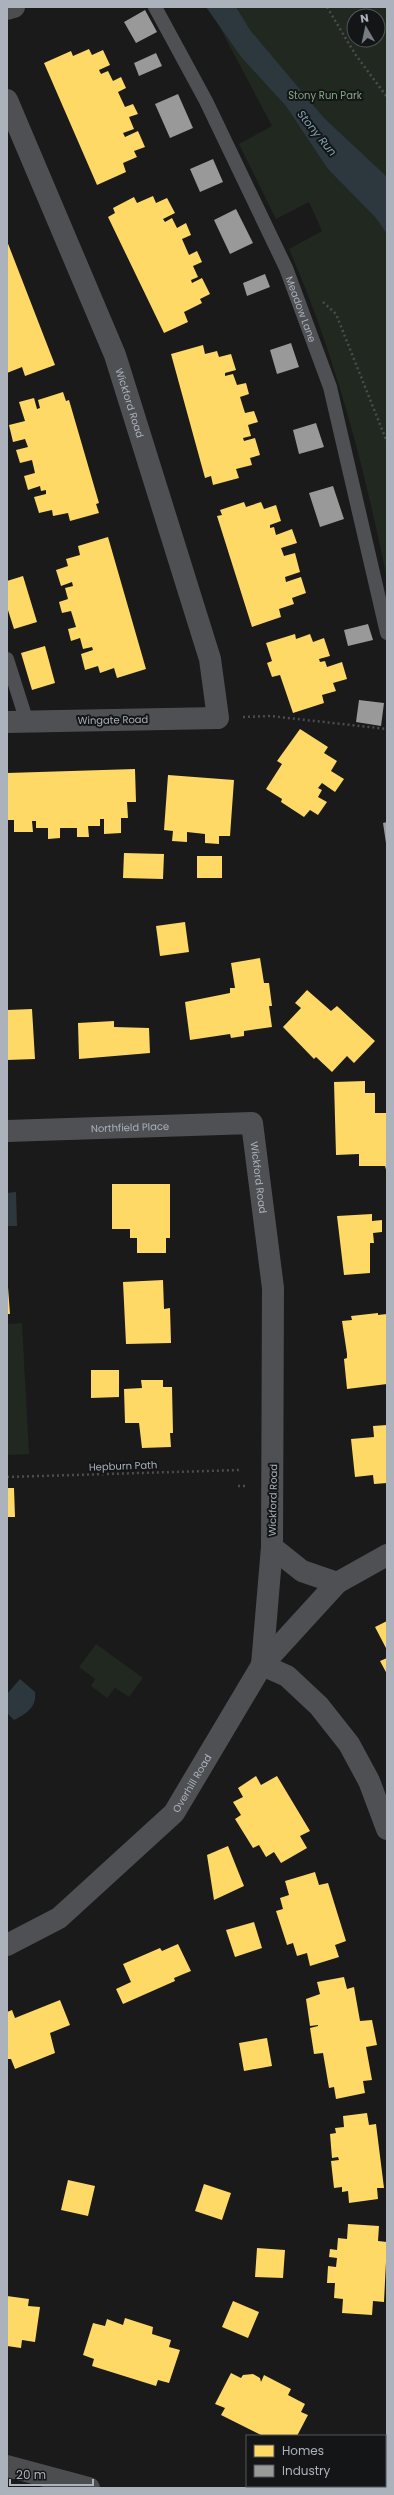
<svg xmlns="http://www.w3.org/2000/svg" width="394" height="2495" font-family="Poppins,sans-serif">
<rect width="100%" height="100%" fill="#1a1a1b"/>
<!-- green -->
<path fill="#202820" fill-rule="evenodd" d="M 209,7 L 387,7 L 387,579 C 364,466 335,354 289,249 L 322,231 L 309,202 L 276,219 L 239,144 L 272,126 ZM 354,16 L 378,16 L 378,40 L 354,40 Z
M 22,1323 L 29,1454 L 7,1455 L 7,1324 Z
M 96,1644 L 143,1678 L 129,1697 L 115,1688 L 107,1698 L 91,1686 L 95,1679 L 79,1667 Z"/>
<!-- water -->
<path fill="#2c383e" d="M 206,7 L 236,7 L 250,30 L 324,118 L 387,177 L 387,234 L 376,218 L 328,169 L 286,106 L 242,58 Z
M 16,1192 L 17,1226 L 7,1226 L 7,1193 Z
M 20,1679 L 35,1692 C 37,1707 26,1714 14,1720 L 7,1713 L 7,1694 Z"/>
<!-- homes -->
<path fill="#ffd966" d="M 89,49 L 92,55 L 103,50 L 110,65 L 99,70 L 101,74 L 108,71 L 113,81 L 121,77 L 126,88 L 118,92 L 125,107 L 133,104 L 138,114 L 129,117 L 134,129 L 123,133 L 125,137 L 138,131 L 145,147 L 134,151 L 137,157 L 123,163 L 126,172 L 97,185 L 44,63 L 71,51 L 73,56 Z
M 153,196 L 156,203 L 167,198 L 175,213 L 163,219 L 165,222 L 172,218 L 177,228 L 186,223 L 191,235 L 182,239 L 189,255 L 197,251 L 202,262 L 193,266 L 198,277 L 191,280 L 192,283 L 202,278 L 210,294 L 200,299 L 202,303 L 184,312 L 188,322 L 164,333 L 108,217 L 115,213 L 113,208 L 134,197 L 137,203 Z
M 7,241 L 55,365 L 25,376 L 22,367 L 7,373 Z
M 203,345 L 205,354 L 217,351 L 219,357 L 231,354 L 236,370 L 225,373 L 225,376 L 233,374 L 237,385 L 246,383 L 249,394 L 240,397 L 245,413 L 254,411 L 258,422 L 248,425 L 251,436 L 243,438 L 244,441 L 255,438 L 260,455 L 250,458 L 252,465 L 236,469 L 239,478 L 213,485 L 211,476 L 205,478 L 171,354 Z
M 63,392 L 66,401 L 69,400 L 99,503 L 96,504 L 99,513 L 70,521 L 68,513 L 53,516 L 52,510 L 39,513 L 34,497 L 46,494 L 46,490 L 41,491 L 40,486 L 28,490 L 24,476 L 35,473 L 32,460 L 20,463 L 16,450 L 28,447 L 25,439 L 13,442 L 9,425 L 25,421 L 19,402 L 34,398 L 37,409 L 40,408 L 38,400 Z
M 244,502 L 246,507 L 261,502 L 264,509 L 276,505 L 281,521 L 270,525 L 270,528 L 274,527 L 276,535 L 292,529 L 297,543 L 281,548 L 284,556 L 295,553 L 300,572 L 285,577 L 286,582 L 301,577 L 306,593 L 292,598 L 294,604 L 279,609 L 281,617 L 252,627 L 217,516 L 222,515 L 220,510 Z
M 108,537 L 146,669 L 117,678 L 114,668 L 100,673 L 98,666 L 85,670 L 81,654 L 93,650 L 92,647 L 83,649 L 80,638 L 71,641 L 68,629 L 76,627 L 71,611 L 62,613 L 59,602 L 68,599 L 65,588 L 73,586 L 72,582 L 61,586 L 56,570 L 68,566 L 66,559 L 80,555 L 78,546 Z
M 23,576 L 37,622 L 14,629 L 7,607 L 7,581 Z
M 295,634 L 296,639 L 310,634 L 313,642 L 324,638 L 330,656 L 319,659 L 320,662 L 325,661 L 327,667 L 342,662 L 347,679 L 333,683 L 336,691 L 322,695 L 324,703 L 293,713 L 280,675 L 272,677 L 267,663 L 272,661 L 266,643 Z
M 45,646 L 55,683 L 32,690 L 21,653 Z
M 300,729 L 328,747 L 324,753 L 337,761 L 331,771 L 344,779 L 335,792 L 322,783 L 318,788 L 322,790 L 318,797 L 327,802 L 318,815 L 310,810 L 304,817 L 281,802 L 282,799 L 266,789 L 282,764 L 277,761 Z
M 135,769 L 136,802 L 127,802 L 128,818 L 121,818 L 121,833 L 104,834 L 104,819 L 100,819 L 100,826 L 88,826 L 89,837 L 77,837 L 77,828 L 60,828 L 60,838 L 48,839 L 48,828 L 36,828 L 36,821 L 32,821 L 33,832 L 14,832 L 14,820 L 7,820 L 7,773 Z
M 168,775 L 234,780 L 230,836 L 219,836 L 219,844 L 205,843 L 205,834 L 187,832 L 187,842 L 172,841 L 173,831 L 164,830 Z
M 124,853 L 164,854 L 163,879 L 123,878 Z
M 197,856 L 222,856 L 222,878 L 197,878 Z
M 185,922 L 189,952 L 160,956 L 156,926 Z
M 260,958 L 264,983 L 269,983 L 272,1006 L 269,1006 L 272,1027 L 244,1031 L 244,1036 L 231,1038 L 230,1034 L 190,1040 L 185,1002 L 230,993 L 230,988 L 235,988 L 231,963 Z
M 307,990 L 331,1011 L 337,1006 L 375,1041 L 354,1063 L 347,1056 L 332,1072 L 316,1057 L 314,1059 L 283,1027 L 301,1008 L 295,1003 Z
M 32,1009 L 35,1059 L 7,1060 L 7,1010 Z
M 114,1021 L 114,1027 L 149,1028 L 150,1053 L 79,1059 L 78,1023 Z
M 365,1081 L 365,1093 L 375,1093 L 375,1113 L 387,1113 L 387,1173 L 385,1166 L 359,1166 L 359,1154 L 336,1155 L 334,1082 Z
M 112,1184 L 170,1184 L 170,1238 L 166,1238 L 166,1253 L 137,1253 L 137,1238 L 130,1238 L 130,1229 L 112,1229 Z
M 372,1214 L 372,1221 L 382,1220 L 382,1232 L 373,1233 L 374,1243 L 370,1243 L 370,1273 L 344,1275 L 337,1216 Z
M 7,1274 L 10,1314 L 7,1314 Z
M 163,1280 L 164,1309 L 170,1308 L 171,1343 L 126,1344 L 123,1282 Z
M 378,1313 L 378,1315 L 387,1314 L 387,1384 L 347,1389 L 344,1359 L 347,1358 L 347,1354 L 342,1321 L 352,1320 L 351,1316 Z
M 91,1370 L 119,1370 L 119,1397 L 91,1398 Z
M 141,1380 L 163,1380 L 163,1387 L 172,1387 L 173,1433 L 170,1433 L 171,1447 L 142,1448 L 139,1423 L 125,1423 L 124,1389 L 142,1388 Z
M 387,1425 L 387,1483 L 374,1484 L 373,1475 L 355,1477 L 351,1439 L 374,1437 L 373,1426 Z
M 7,1488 L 14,1488 L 15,1517 L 7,1517 Z
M 387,1621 L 387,1650 L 375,1627 Z
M 387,1658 L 387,1674 L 380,1661 Z
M 256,1776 L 261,1785 L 277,1776 L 310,1831 L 300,1836 L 307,1848 L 281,1863 L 274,1852 L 266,1857 L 259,1845 L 253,1848 L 235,1819 L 241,1815 L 233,1802 L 243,1797 L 238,1788 Z
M 228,1846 L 244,1886 L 214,1900 L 207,1855 Z
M 315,1872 L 319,1885 L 328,1883 L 346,1941 L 335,1945 L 339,1957 L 310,1966 L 307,1953 L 297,1956 L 293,1943 L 287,1945 L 276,1911 L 283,1909 L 280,1898 L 289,1895 L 285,1881 Z
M 254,1922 L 262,1948 L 235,1957 L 226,1930 Z
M 178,1944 L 191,1971 L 174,1978 L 175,1981 L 123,2004 L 116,1989 L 131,1982 L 123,1964 L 160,1948 L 162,1951 Z
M 344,1977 L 347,1989 L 354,1987 L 360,2021 L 372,2020 L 377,2045 L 366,2047 L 372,2080 L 363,2081 L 365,2093 L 336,2099 L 334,2087 L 329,2088 L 323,2053 L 314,2054 L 310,2028 L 318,2026 L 318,2025 L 310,2026 L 306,1999 L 320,1994 L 317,1982 Z
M 60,2000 L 70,2025 L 50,2033 L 55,2053 L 15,2069 L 11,2059 L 7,2059 L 7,2012 L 12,2010 L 15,2018 Z
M 267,2038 L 272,2066 L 244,2071 L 239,2043 Z
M 367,2113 L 369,2125 L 376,2124 L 384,2188 L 377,2188 L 378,2199 L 349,2203 L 348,2191 L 342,2192 L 342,2187 L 334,2188 L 331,2161 L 339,2160 L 338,2157 L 332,2158 L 330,2134 L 336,2133 L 335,2128 L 344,2127 L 343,2116 Z
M 68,2180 L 95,2186 L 88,2216 L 61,2210 Z
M 204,2184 L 231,2193 L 222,2220 L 195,2211 Z
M 348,2224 L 379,2226 L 378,2241 L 387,2242 L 384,2302 L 373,2301 L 372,2315 L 342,2313 L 343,2299 L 334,2298 L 335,2283 L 327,2283 L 328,2266 L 336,2267 L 337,2258 L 329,2257 L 330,2249 L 337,2250 L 338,2238 L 347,2239 Z
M 257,2248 L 285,2250 L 283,2278 L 255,2277 Z
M 7,2296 L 29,2299 L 28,2306 L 40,2307 L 35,2342 L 22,2340 L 21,2348 L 7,2346 Z
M 233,2301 L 259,2312 L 248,2338 L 222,2327 Z
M 125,2318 L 153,2327 L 152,2334 L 171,2340 L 169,2347 L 180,2350 L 169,2383 L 158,2380 L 156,2386 L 92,2366 L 94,2359 L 83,2355 L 93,2323 L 105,2326 L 107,2319 L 123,2325 Z
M 231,2373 L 241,2378 L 243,2375 L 253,2374 L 260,2378 L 261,2382 L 264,2375 L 291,2389 L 288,2395 L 305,2404 L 301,2412 L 308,2415 L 297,2436 L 263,2436 L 221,2415 L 225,2408 L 215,2404 Z"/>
<!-- industry -->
<path fill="#999" d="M 145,10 L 157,32 L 136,43 L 124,22 Z
M 156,53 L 162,66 L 139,76 L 134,63 Z
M 178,94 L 193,128 L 170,138 L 155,104 Z
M 213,159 L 223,182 L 200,192 L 190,169 Z
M 236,209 L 253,243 L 230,254 L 214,220 Z
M 265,274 L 270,287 L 247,296 L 243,283 Z
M 291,343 L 299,367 L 277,374 L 270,350 Z
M 316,423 L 324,447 L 299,454 L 293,430 Z
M 333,486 L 344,519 L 320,527 L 309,493 Z
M 368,624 L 373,640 L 348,646 L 344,630 Z
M 359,700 L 384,703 L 381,726 L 356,722 Z
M 387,822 L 387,843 L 386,843 L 383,823 Z"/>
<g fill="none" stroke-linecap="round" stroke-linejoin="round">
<!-- path -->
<path stroke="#4a4c4e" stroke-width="2.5" stroke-dasharray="2 3" stroke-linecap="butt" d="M 327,7 L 355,54 L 387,97
M 323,302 L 336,314 L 387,442
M 243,717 L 270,716 L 387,729
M 7,1477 L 240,1470
M 238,1486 L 248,1486"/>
<!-- lane -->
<g stroke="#4e5054" stroke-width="14">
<path id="s1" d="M 155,7 L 206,101 L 286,268 L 330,387 L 387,633"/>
<path d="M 7,659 L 27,722"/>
</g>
<!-- street -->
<g stroke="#4e5054" stroke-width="22">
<path id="s2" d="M 7,100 L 115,355 L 210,659 L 218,718 L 7,722"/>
<path id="s3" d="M 7,1131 L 252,1123 L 273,1288 L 272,1547 L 262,1665"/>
<path d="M 272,1547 L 302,1571 L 337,1583"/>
<path d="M 262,1665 L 287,1676 L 319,1706 L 349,1744 L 369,1781 L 387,1829"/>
<path id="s4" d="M 7,1945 L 59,1918 L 174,1813 L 262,1665 L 337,1583 L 387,1555"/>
<path d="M 385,2471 L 387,2468"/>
<path d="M 373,2488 L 375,2486"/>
</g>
<!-- primary -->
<path stroke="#4c4d4f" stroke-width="22" d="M 7,9 L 14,7
M 7,2466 L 89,2488"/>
</g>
<g text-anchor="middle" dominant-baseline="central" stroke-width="4" stroke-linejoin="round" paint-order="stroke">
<!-- park labels -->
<g font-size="10" fill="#83a881" stroke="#141517">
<text x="325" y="95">Stony Run Park</text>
</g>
<!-- street labels -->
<g font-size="10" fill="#abb2bc" stroke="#141517">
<text stroke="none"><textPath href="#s1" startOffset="336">Meadow Lane</textPath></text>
<text stroke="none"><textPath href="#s2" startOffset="327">Wickford Road</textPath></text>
<text transform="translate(113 720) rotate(-1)">Wingate Road</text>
<text stroke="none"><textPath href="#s3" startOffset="123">Northfield Place</textPath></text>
<text stroke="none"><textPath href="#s3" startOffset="300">Wickford Road</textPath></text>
<text transform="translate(123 1466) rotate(-2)">Hepburn Path</text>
<text transform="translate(273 1500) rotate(-89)">Wickford Road</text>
<text stroke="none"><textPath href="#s4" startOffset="249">Overhill Road</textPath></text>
</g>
<!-- water labels -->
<g font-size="11" font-style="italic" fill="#80a6b9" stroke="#141517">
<text transform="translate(317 133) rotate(51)">Stony Run</text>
</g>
</g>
<!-- border -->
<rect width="394" height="2495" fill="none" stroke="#abb2bc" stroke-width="16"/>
<!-- legend -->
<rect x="246" y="2435" width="140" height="52" fill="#141517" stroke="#505459"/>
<rect x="254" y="2445" width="20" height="12" fill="#ffd966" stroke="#505459"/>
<text x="282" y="2455" font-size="12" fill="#abb2bc">Homes</text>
<rect x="254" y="2465" width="20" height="12" fill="#999999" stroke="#505459"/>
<text x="282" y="2475" font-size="12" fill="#abb2bc">Industry</text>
<!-- north arrow -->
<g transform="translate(366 28) rotate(351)"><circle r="19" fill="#141517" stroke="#505459"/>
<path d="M0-3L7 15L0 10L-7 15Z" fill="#787d84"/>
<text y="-6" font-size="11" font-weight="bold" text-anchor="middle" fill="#abb2bc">N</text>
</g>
<!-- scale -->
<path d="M10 2479v6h83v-6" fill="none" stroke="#abb2bc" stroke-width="2"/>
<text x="16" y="2479" font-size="12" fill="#abb2bc" stroke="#141517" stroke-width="3" paint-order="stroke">20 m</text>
</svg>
